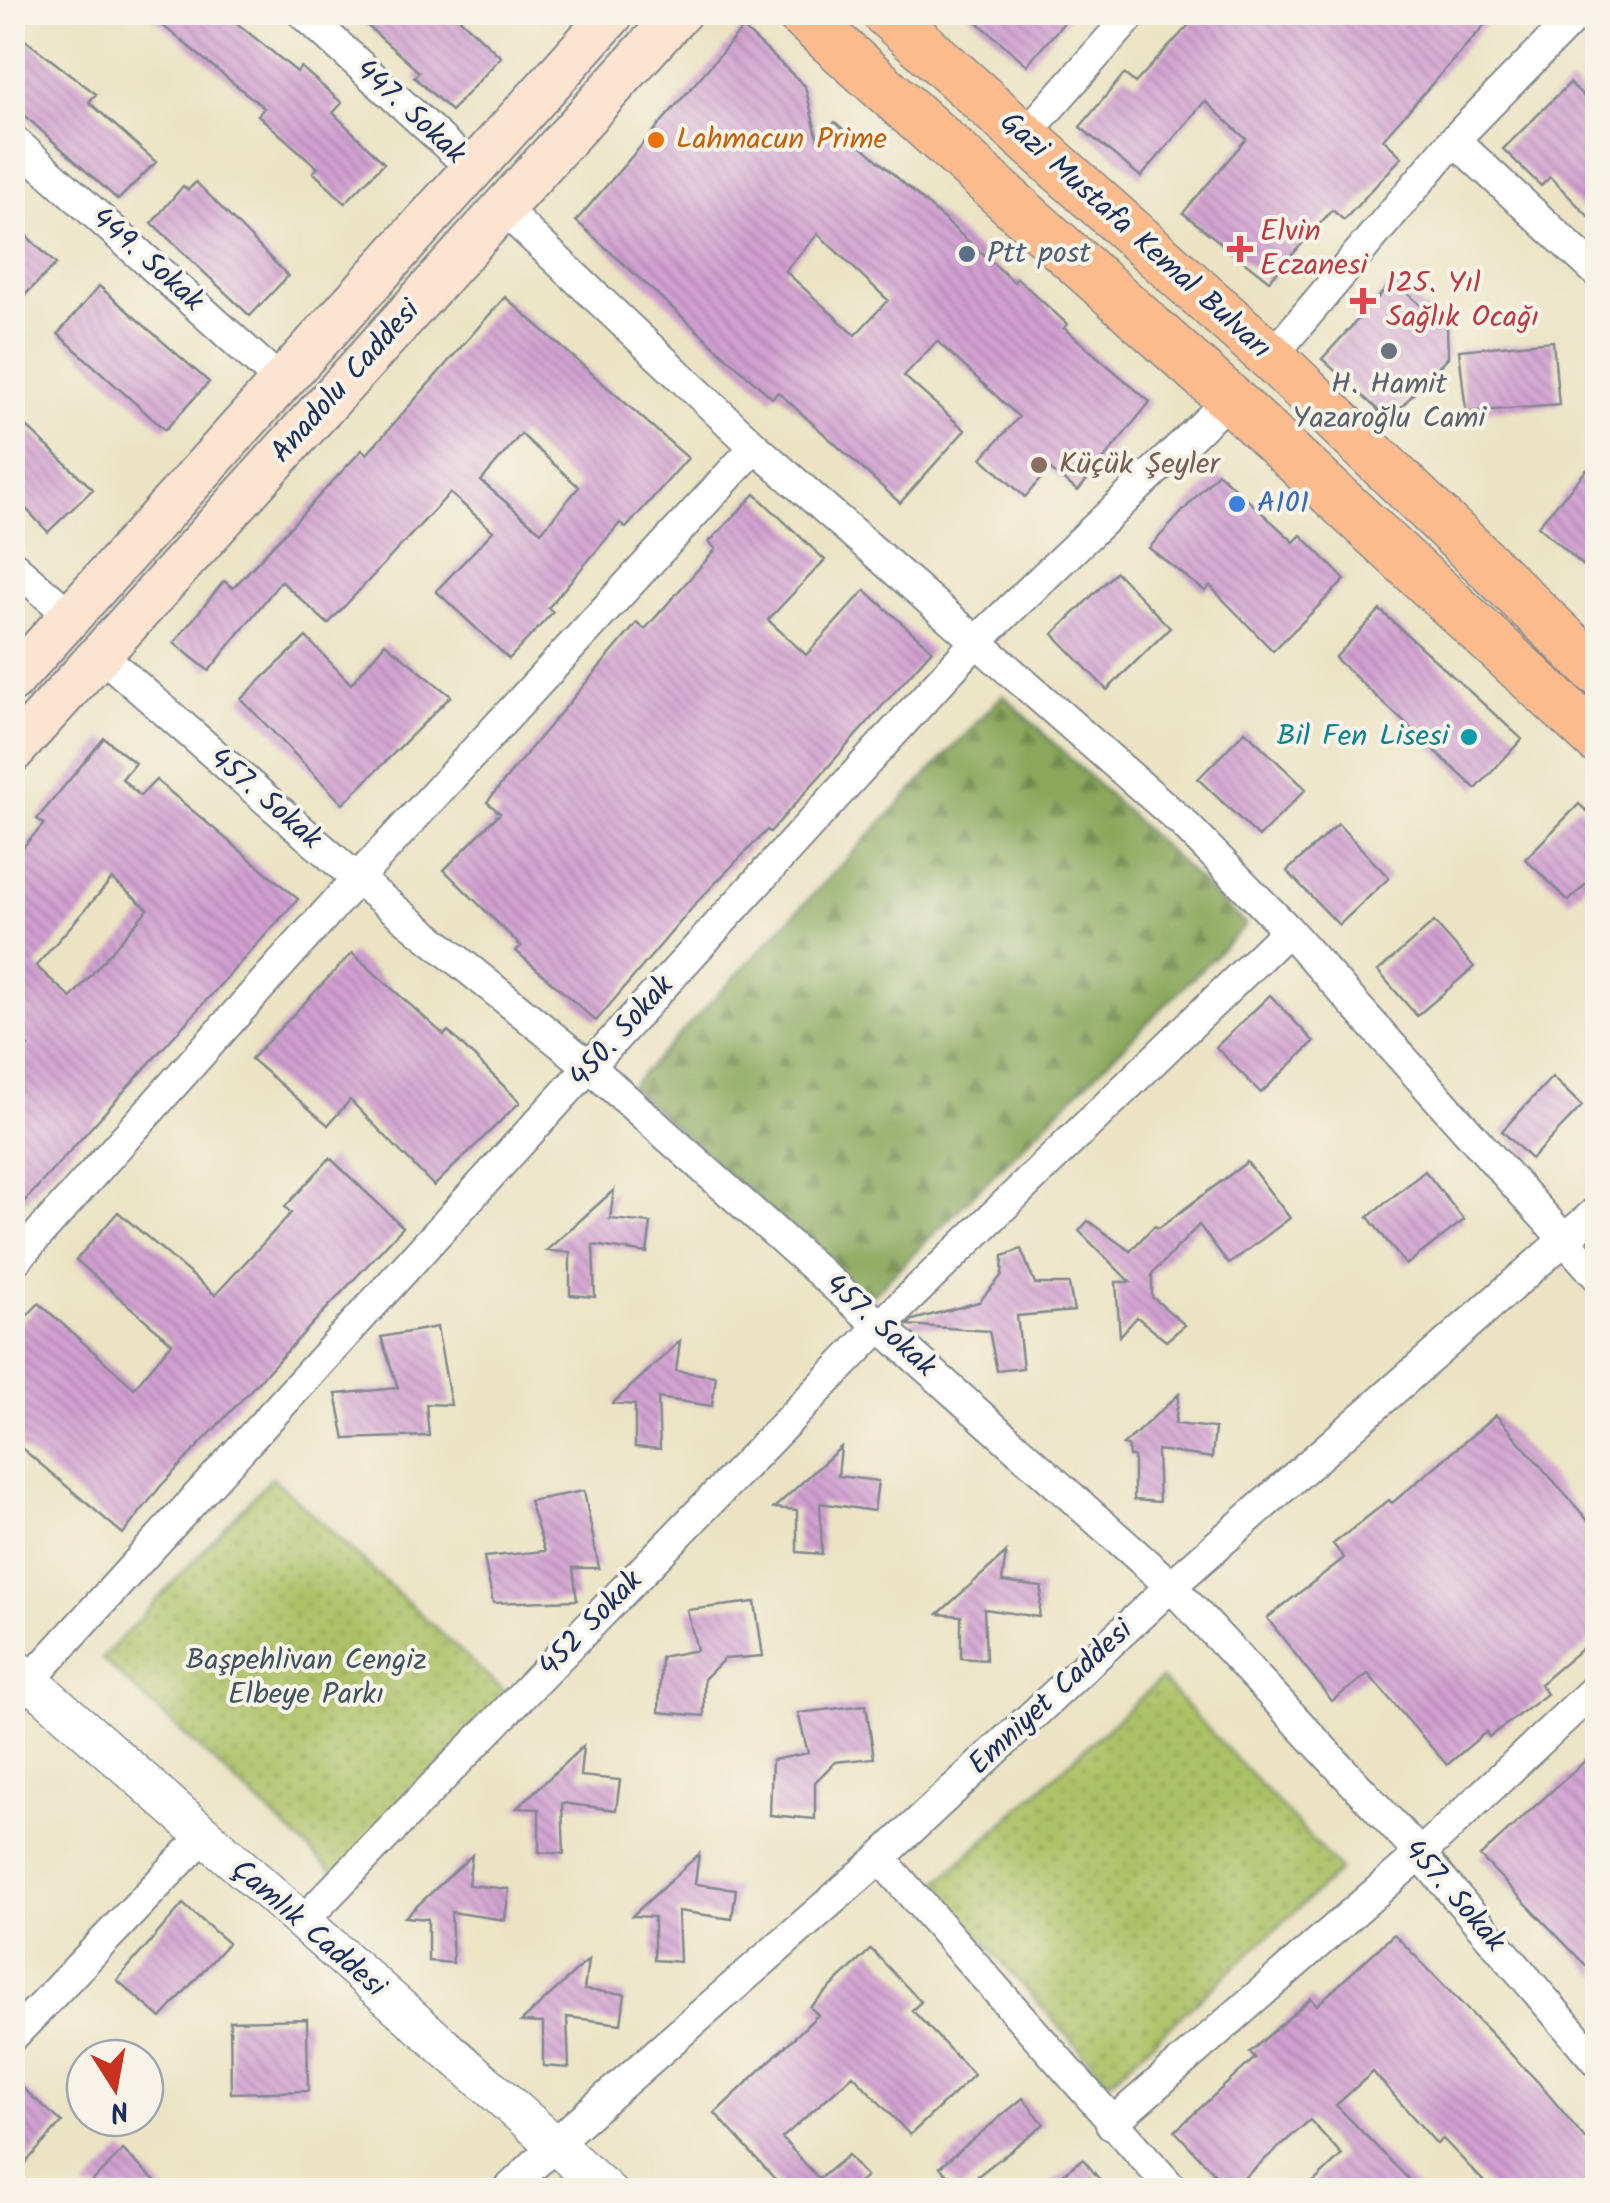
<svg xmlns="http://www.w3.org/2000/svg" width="1610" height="2203" font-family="Kalam,sans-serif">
<defs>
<pattern id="grass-dots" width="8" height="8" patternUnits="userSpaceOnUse" patternTransform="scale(2.5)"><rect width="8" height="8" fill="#adc166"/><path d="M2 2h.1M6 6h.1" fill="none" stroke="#8c9d57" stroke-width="1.8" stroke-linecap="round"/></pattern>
<pattern id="forest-firs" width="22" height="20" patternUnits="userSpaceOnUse" patternTransform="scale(2.5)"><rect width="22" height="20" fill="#8aa75b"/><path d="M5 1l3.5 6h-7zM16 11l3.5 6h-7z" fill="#70884e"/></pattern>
<pattern id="building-back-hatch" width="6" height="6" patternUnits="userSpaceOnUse" patternTransform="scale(2.5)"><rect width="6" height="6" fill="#d2a0d1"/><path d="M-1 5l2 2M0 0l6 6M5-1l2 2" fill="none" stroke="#aa83ad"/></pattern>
</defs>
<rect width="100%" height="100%" fill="#f7f3e8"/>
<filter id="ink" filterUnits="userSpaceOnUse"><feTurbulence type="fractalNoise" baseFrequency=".01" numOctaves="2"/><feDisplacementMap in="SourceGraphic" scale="20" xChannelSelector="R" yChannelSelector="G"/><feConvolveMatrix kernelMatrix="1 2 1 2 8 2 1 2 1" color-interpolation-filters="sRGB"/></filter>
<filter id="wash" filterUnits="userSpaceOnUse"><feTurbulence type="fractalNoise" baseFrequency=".0048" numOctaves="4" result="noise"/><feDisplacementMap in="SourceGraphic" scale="40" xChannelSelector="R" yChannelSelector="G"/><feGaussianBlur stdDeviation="2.25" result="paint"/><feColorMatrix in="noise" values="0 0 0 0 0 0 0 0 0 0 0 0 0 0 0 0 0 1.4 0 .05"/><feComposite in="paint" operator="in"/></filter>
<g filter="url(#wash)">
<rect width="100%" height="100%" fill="#ebe3c3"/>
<!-- grass -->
<path fill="url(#grass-dots)" stroke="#647862" stroke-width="2.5" d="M 272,1477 L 507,1694 L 338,1876 L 102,1659 Z
M 1161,1679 L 1340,1870 L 1109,2082 L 934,1886 Z"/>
<!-- forest -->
<path fill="url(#forest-firs)" stroke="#526b5c" stroke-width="2.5" d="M 1003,695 L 1246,925 L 868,1299 L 630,1087 Z"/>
<g id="blocks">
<!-- building -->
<path fill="url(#building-back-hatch)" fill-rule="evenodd" d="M 146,12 L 223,12 L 297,72 L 301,67 L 342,103 L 333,113 L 384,163 L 345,203 L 313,172 L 318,168 L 258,115 L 264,108 Z
M 352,12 L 453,12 L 501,57 L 451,111 L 414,77 L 419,72 Z
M 966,12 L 1073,12 L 1027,65 Z
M 1201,12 L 1496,12 L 1383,139 L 1402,157 L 1344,220 L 1332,210 L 1269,281 L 1183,213 L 1246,139 L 1205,101 L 1141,177 L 1080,127 L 1124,74 L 1135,83 Z
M 743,28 L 805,86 L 818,140 L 835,122 L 1014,282 L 1017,278 L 1067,324 L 1064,328 L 1150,402 L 1078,491 L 1049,469 L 1025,497 L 982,458 L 1019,417 L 937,341 L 904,376 L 965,430 L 900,503 L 778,392 L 772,398 L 576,221 ZM 818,234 L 888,300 L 855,335 L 785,271 Z
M 12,30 L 96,94 L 89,102 L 156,162 L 118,200 L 12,104 Z
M 1570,83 L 1598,110 L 1598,226 L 1550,177 L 1541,186 L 1503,149 Z
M 196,182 L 288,276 L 250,316 L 152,223 L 183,186 L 188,190 Z
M 12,222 L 56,264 L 12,308 Z
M 1393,281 L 1447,328 L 1448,357 L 1389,420 L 1322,359 Z
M 99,286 L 209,382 L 165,430 L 58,334 Z
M 505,297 L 688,458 L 626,528 L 620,523 L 548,608 L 553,612 L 509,659 L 436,591 L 493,531 L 450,493 L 328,624 L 281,581 L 209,671 L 174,643 L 224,581 L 233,588 L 362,450 L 367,454 ZM 521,434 L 579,487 L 541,532 L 481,481 Z
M 1553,341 L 1559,405 L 1466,412 L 1459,350 Z
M 12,413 L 93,489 L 48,532 L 12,494 Z
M 1598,457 L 1598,553 L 1585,567 L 1538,526 Z
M 1218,473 L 1294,542 L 1301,535 L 1345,580 L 1273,651 L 1210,586 L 1205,591 L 1149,548 Z
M 755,494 L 825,560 L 768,620 L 806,655 L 865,590 L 932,650 L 770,832 L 767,830 L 698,901 L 596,1021 L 516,951 L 521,946 L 444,870 L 500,813 L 487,802 L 540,737 L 637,623 L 645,629 L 716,549 L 709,542 Z
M 1116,572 L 1170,628 L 1107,690 L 1053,634 Z
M 1380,610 L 1522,739 L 1476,789 L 1335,658 Z
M 306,637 L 351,684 L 385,643 L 451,696 L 343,804 L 241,699 Z
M 1245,731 L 1306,789 L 1259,837 L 1198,779 Z
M 104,738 L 135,763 L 122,779 L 140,796 L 156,780 L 298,899 L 12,1215 L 12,1064 L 28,1046 L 12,1033 L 12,859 L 44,824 L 37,819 ZM 112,879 L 148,909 L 71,998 L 36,966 Z
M 1579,804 L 1598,822 L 1598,872 L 1569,901 L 1525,859 Z
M 1338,824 L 1389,878 L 1339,925 L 1287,871 Z
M 1434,922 L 1474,967 L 1417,1016 L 1378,971 Z
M 352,953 L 444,1035 L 448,1031 L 520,1102 L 434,1186 L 350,1100 L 328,1125 L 251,1059 Z
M 1270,995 L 1314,1042 L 1261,1093 L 1216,1047 Z
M 1552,1077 L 1582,1106 L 1531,1159 L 1502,1131 Z
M 330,1158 L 403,1227 L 160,1487 L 123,1534 L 12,1440 L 12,1332 L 39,1303 L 134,1388 L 172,1343 L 76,1260 L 118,1212 L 215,1295 L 291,1213 L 285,1207 Z
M 1247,1162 L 1290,1218 L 1229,1264 L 1199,1225 L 1152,1274 L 1152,1297 L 1185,1325 L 1166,1341 L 1137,1317 L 1120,1336 L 1116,1282 L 1130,1282 L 1079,1231 L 1088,1221 L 1130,1251 L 1154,1226 L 1159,1228 Z
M 1425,1171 L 1464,1220 L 1406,1265 L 1368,1217 Z
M 614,1190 L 610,1219 L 651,1223 L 647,1253 L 593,1245 L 595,1297 L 570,1295 L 570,1252 L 546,1251 Z
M 1021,1249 L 1035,1284 L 1069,1284 L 1074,1311 L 1017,1316 L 1023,1368 L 997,1371 L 989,1331 L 907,1325 L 913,1320 L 979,1302 L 1002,1275 L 1003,1256 Z
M 437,1327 L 451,1405 L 426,1404 L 429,1436 L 345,1439 L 336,1394 L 398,1388 L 381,1337 Z
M 680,1341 L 676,1371 L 716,1376 L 712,1406 L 658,1398 L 660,1449 L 635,1447 L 635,1405 L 613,1403 Z
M 1179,1394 L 1175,1424 L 1215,1428 L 1212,1458 L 1157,1450 L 1159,1502 L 1134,1500 L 1134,1457 L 1129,1456 L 1128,1446 L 1123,1445 Z
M 1496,1415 L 1598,1532 L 1598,1635 L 1540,1684 L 1547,1694 L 1489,1737 L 1486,1732 L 1447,1765 L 1368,1674 L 1332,1701 L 1267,1618 L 1344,1558 L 1333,1544 L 1389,1500 L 1392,1503 Z
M 841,1447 L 838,1476 L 878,1481 L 874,1511 L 820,1503 L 822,1554 L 797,1552 L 797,1510 L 774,1508 Z
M 584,1491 L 599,1568 L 573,1568 L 577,1600 L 493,1603 L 484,1557 L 545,1551 L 529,1501 Z
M 1006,1553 L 1002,1582 L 1042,1587 L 1039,1617 L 984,1609 L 986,1660 L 961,1658 L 961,1616 L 938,1614 Z
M 755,1602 L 763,1656 L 724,1659 L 704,1679 L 704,1716 L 659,1712 L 661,1657 L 697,1650 L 687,1610 Z
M 866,1705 L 874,1758 L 835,1762 L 815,1782 L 815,1819 L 770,1815 L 772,1760 L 808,1753 L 798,1713 Z
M 583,1746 L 580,1776 L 620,1780 L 616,1810 L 562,1803 L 564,1854 L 539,1852 L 539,1809 L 517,1808 Z
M 1598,1749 L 1598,1978 L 1480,1856 Z
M 699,1854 L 695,1884 L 736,1889 L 732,1919 L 678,1911 L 680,1962 L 654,1960 L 654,1917 L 632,1916 Z
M 472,1855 L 468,1885 L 509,1889 L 505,1920 L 451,1912 L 453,1963 L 428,1961 L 428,1919 L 405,1917 Z
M 183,1904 L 228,1943 L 161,2018 L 117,1980 Z
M 1394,1934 L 1538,2082 L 1598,2154 L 1598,2190 L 1492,2190 L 1443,2139 L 1437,2144 L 1373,2072 L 1336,2105 L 1419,2190 L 1305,2190 L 1342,2155 L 1310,2120 L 1230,2190 L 1175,2131 L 1255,2058 L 1250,2052 L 1311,1998 L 1317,2005 Z
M 871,1949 L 921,2002 L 912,2010 L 974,2075 L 910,2135 L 853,2075 L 782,2138 L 819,2179 L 848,2155 L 866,2177 L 852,2190 L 785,2190 L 715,2113 L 818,2015 L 810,2007 Z
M 588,1960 L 584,1990 L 625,1994 L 621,2024 L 567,2017 L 569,2068 L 543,2066 L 543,2023 L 521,2022 Z
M 307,2019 L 308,2091 L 231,2093 L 230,2021 Z
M 12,2079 L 62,2122 L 12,2178 Z
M 1023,2098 L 1044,2124 L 960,2190 L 940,2167 Z
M 123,2150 L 165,2190 L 84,2190 Z
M 1083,2159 L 1108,2190 L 1042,2190 Z"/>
</g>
</g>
<g filter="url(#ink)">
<use href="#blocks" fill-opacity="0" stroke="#838990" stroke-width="2.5"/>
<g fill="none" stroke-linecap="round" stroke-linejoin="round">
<!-- minor casing -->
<g stroke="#838990" stroke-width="34">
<path id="minor" d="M 302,12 L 474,170
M 1024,136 L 1134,12
M 12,139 L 280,381
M 1454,140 L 1598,273
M 503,209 L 755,447 L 1183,823 L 1288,930 L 1598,1277
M 1271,357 L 1454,140 L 1579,12
M 12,565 L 71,616
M 100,654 L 357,879 L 590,1067 L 1171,1586 L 1420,1854 L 1598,2063
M 12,1264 L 357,879 L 755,447
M 12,1700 L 975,643 L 1230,399
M 880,1858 L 1173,2190
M 301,1923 L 880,1326 L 1288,930
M 12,2037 L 203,1837
M 1111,2124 L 1420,1854 L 1598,1686
M 508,2190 L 573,2127 L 880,1858 L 1171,1586 L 1598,1210"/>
</g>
<!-- tertiary casing -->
<g stroke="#838990" stroke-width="41">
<path id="tertiary" d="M 12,1665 L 606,2190"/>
</g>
<!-- secondary casing -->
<g stroke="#838990" stroke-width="46">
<path id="secondary" d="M 12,681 L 614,12
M 12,752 L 680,12"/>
</g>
<!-- primary casing -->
<g stroke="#838990" stroke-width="51">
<path id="primary" d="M 799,12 L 1230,399 L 1598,740
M 885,12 L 1271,357 L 1598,672"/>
</g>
<!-- minor -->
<use href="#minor" stroke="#fff" stroke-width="30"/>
<!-- tertiary -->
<use href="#tertiary" stroke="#fff" stroke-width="38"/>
<!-- secondary -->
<use href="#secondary" stroke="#fde4d1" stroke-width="42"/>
<!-- primary -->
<use href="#primary" stroke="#fbbb8d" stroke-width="48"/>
</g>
</g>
<!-- markers -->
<circle fill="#e8710a" stroke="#f7f3e8" stroke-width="4" cx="656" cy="140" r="10"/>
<g fill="#e0444e" stroke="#f7f3e8" stroke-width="4">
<path d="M1235 234h10v10h10v10h-10v10h-10v-10h-10v-10h10z"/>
<path d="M1358 286h10v10h10v10h-10v10h-10v-10h-10v-10h10z"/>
</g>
<circle fill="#5c6f8a" stroke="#f7f3e8" stroke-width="4" cx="967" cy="254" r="10"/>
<circle fill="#6b7280" stroke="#f7f3e8" stroke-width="4" cx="1389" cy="351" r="10"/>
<circle fill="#8d6e63" stroke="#f7f3e8" stroke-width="4" cx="1039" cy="465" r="10"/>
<circle fill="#3f7fe0" stroke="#f7f3e8" stroke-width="4" cx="1237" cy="504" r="10"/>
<circle fill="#0f9aa8" stroke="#f7f3e8" stroke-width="4" cx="1469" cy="737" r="10"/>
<g text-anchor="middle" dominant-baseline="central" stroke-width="8" stroke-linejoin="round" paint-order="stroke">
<!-- street labels -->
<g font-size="30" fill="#1b2f5e" stroke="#f7f3e8">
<text transform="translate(410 112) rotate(43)">447. Sokak</text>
<text transform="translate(1135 236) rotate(42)">Gazi Mustafa Kemal Bulvarı</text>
<text transform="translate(147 260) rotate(42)">449. Sokak</text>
<text transform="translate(346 382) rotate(-48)">Anadolu Caddesi</text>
<text transform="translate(265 799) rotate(41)">457. Sokak</text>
<text transform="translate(622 1032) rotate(-48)">450. Sokak</text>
<text transform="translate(880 1326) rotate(42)">457. Sokak</text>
<text transform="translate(591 1624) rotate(-46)">452 Sokak</text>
<text transform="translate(1051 1698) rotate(-43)">Emniyet Caddesi</text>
<text transform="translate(1454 1896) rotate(49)">457. Sokak</text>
<text transform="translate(308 1929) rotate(41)">Çamlık Caddesi</text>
</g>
<!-- food labels -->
<g font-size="30" fill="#c56008" stroke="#f7f3e8" text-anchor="start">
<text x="676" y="140">Lahmacun Prime</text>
</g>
<!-- health labels -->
<g font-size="30" fill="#be3a42" stroke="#f7f3e8" text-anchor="start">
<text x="1260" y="232">Elvin<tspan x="1260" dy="34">Eczanesi</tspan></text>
<text x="1386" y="284">125. Yıl<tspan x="1386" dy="34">Sağlık Ocağı</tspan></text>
</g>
<!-- service labels -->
<g font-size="30" fill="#4e5e75" stroke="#f7f3e8" text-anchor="start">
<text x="987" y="254">Ptt post</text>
</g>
<!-- worship labels -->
<g font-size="30" fill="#5b616d" stroke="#f7f3e8">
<text x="1389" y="385">H. Hamit<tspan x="1389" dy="34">Yazaroğlu Cami</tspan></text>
</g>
<!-- education labels -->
<g font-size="30" fill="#785e54" stroke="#f7f3e8" text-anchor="start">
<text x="1059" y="465">Küçük Şeyler</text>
</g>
<!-- shop labels -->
<g font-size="30" fill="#366cbe" stroke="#f7f3e8" text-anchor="start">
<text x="1257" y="504">A101</text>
</g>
<!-- culture labels -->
<g font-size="30" fill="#0d838f" stroke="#f7f3e8" text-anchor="end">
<text x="1449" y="737">Bil Fen Lisesi</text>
</g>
<!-- park labels -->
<g font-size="30" fill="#405460" stroke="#f7f3e8">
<text x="306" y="1661">Başpehlivan Cengiz<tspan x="306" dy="34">Elbeye Parkı</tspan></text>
</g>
</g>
<!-- margin -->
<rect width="1610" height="2203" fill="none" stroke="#f7f3e8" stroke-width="50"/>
<!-- north arrow -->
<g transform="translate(115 2088) rotate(169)"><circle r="48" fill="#f7f3e8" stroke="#9fa5b1" stroke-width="2.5"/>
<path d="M0-8L18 38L0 25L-18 38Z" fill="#c8321e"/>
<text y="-15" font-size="28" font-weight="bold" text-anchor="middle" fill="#1b2f5e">N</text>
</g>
</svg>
